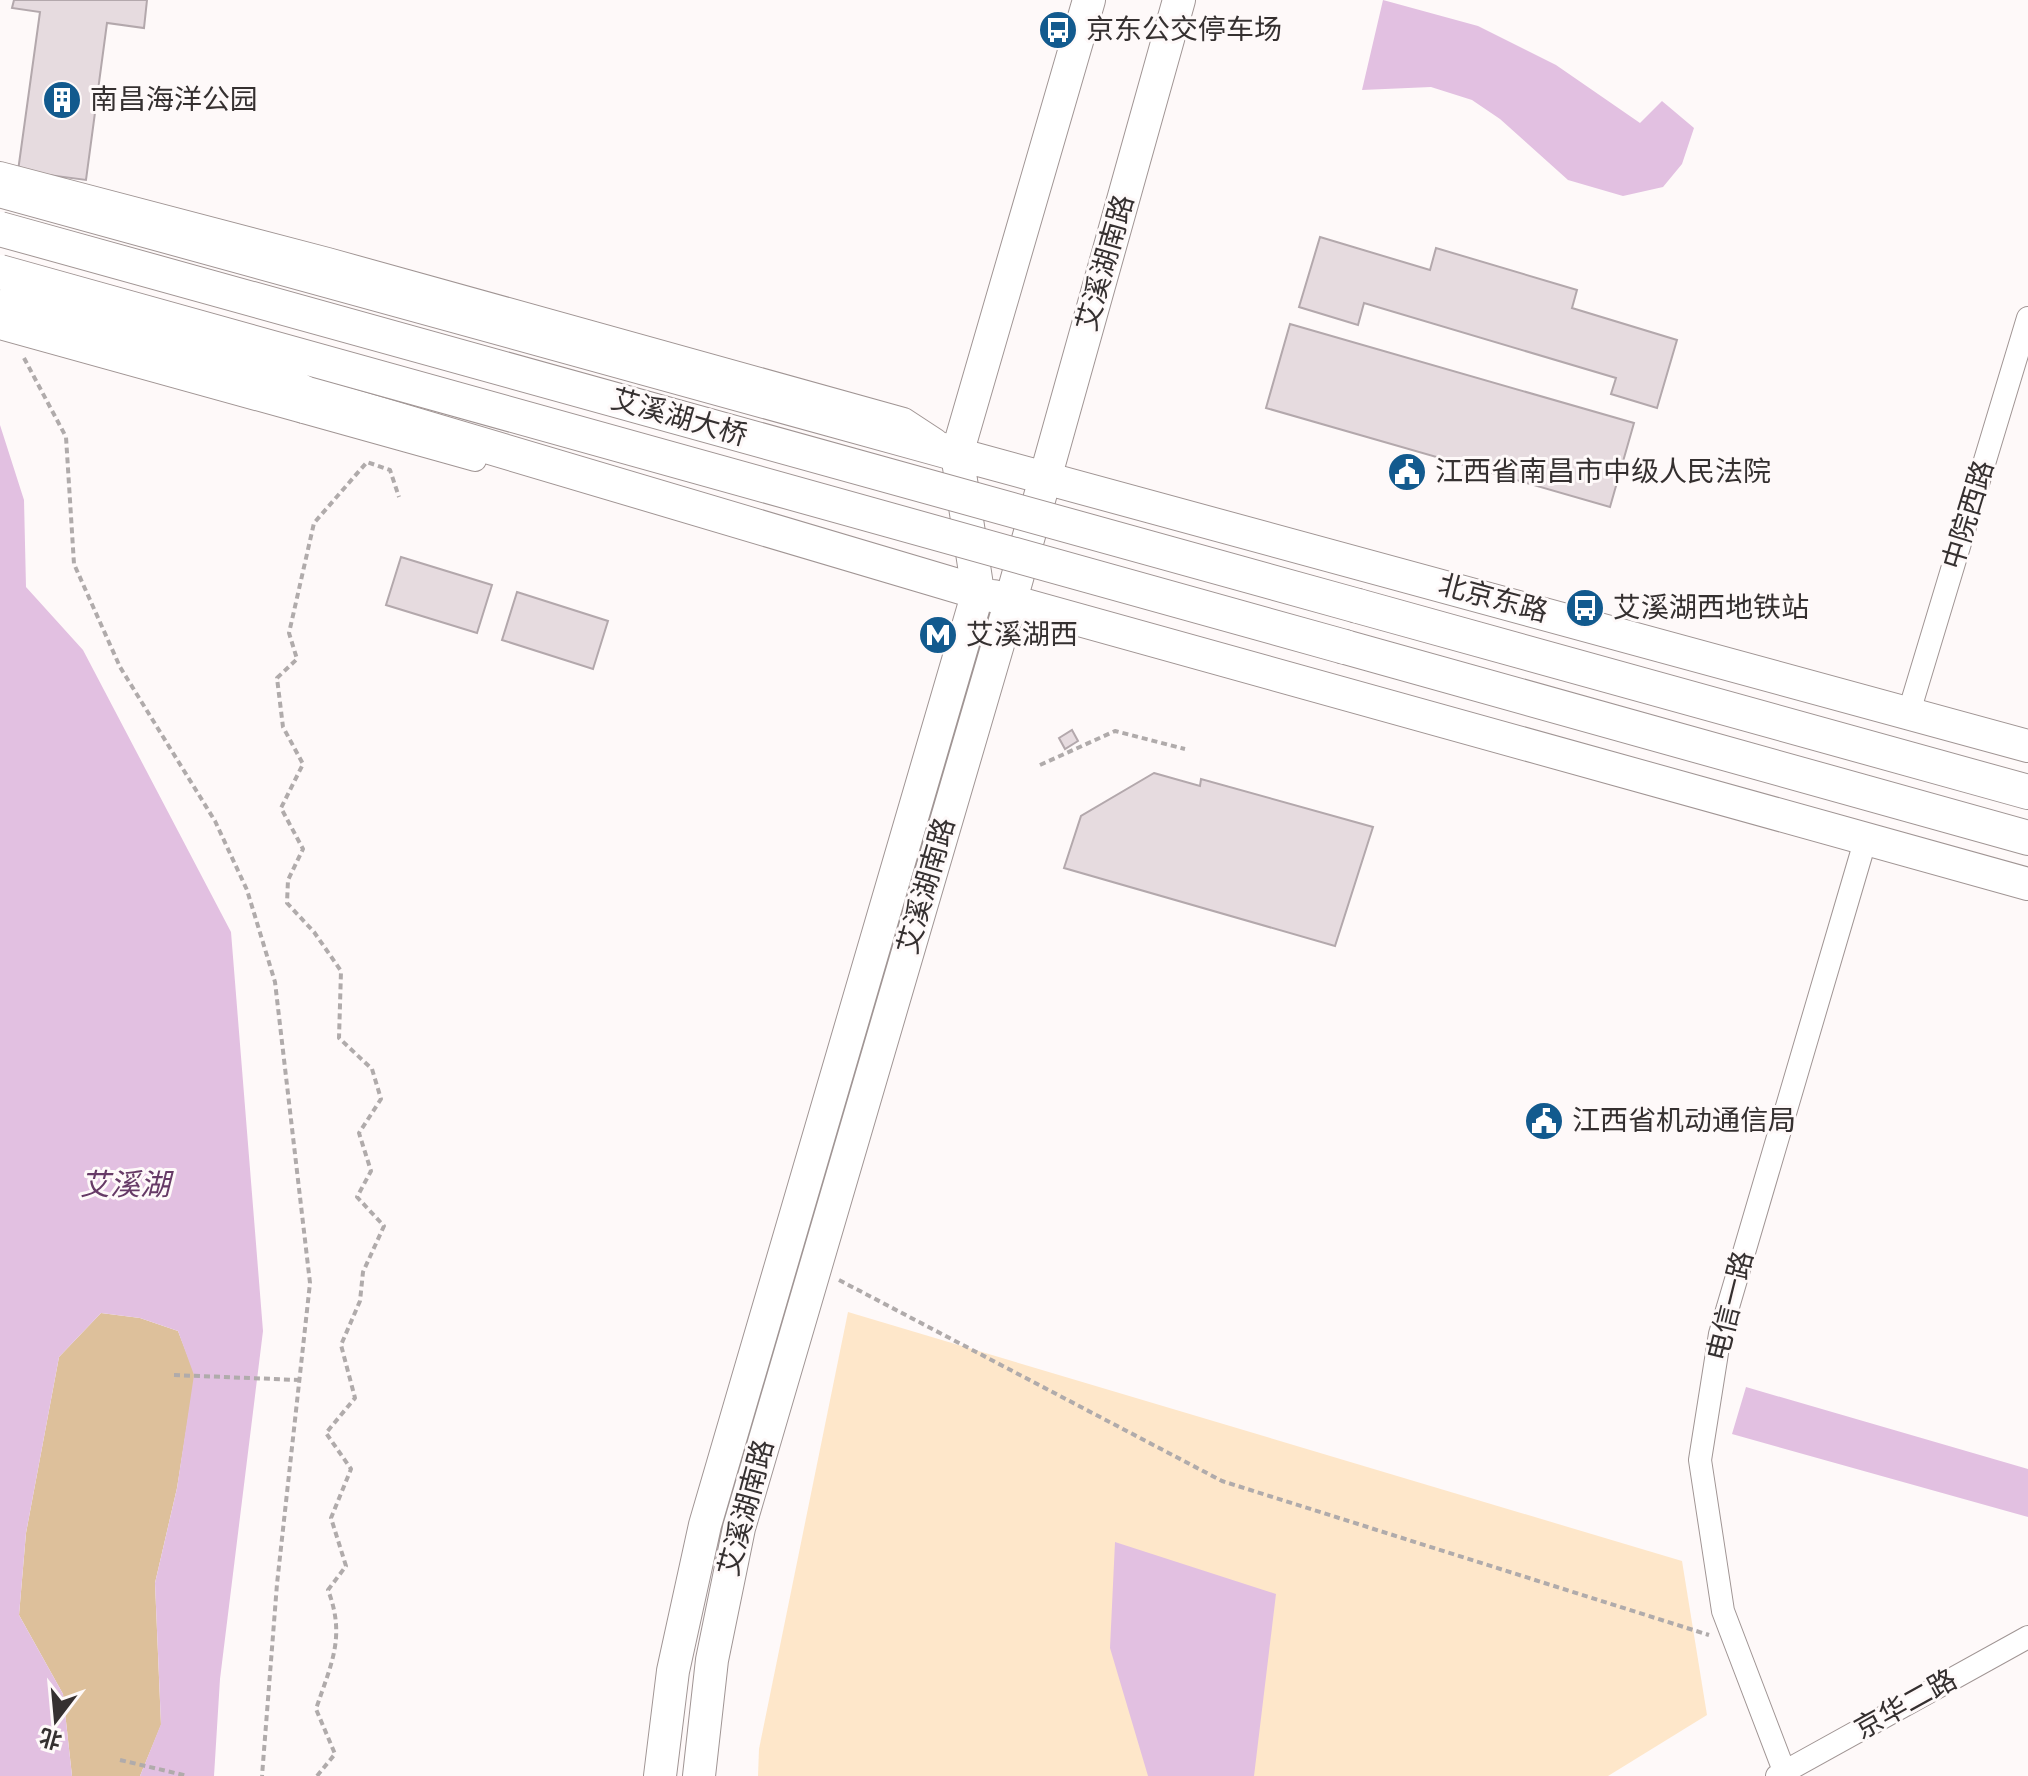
<svg xmlns="http://www.w3.org/2000/svg" width="2028" height="1776" font-family="'Sofia Sans Condensed','Noto Sans SC',sans-serif">
<rect width="100%" height="100%" fill="#fef9f9"/>
<!-- green -->
<path fill="#fee7ca" d="M 848,1312 L 1682,1561 L 1707,1715 L 1608,1776 L 758,1776 L 759,1749 Z"/>
<!-- forest -->
<path fill="#ddc09b" d="M 101,1313 L 140,1318 L 178,1331 L 195,1375 L 177,1488 L 155,1583 L 161,1725 L 140,1776 L 72,1776 L 63,1694 L 19,1615 L 26,1533 L 59,1357 Z"/>
<!-- water -->
<path fill="#e2c0e1" d="M 1383,0 L 1478,26 L 1556,65 L 1640,123 L 1662,101 L 1694,128 L 1682,164 L 1663,187 L 1623,196 L 1568,180 L 1500,119 L 1472,100 L 1431,87 L 1362,90 Z
M 0,425 L 24,500 L 26,587 L 83,650 L 231,932 L 263,1331 L 220,1679 L 214,1776 L 140,1776 L 161,1724 L 155,1583 L 177,1488 L 194,1375 L 178,1331 L 140,1318 L 101,1313 L 59,1357 L 26,1533 L 19,1615 L 63,1694 L 72,1776 L 0,1776 Z
M 1746,1387 L 2028,1469 L 2028,1517 L 1732,1434 Z
M 1115,1542 L 1276,1594 L 1254,1776 L 1148,1776 L 1110,1648 Z"/>
<!-- building -->
<path fill="#e6dbdf" stroke="#b3a8ac" stroke-width="2" d="M 14,0 L 147,0 L 144,28 L 107,23 L 86,180 L 18,171 L 40,12 L 12,8 Z
M 1320,237 L 1430,270 L 1436,248 L 1577,290 L 1572,308 L 1677,340 L 1657,408 L 1611,394 L 1616,378 L 1364,303 L 1358,325 L 1299,307 Z
M 1290,324 L 1634,423 L 1610,507 L 1266,408 Z
M 401,557 L 492,585 L 477,633 L 386,605 Z
M 517,592 L 608,621 L 593,669 L 502,640 Z
M 1072,730 L 1078,741 L 1065,749 L 1059,738 Z
M 1154,773 L 1200,786 L 1201,779 L 1373,827 L 1335,946 L 1064,868 L 1081,816 Z"/>
<g fill="none" stroke-linecap="round" stroke-linejoin="round">
<!-- street casing -->
<g stroke="#a09594" stroke-width="24">
<path id="street" d="M 0,173 L 328,259 L 904,419 L 936,440
M 303,412 L 475,460
M 1909,712 L 2028,318
M 1777,1776 L 2028,1637
M 1786,1776 L 1723,1611 L 1700,1460 L 1720,1334 L 1866,838"/>
</g>
<!-- secondary casing -->
<g stroke="#a09594" stroke-width="34">
<path id="secondary" d="M 957,454 L 2028,746
M 993,596 L 2028,884
M 660,1776 L 673,1671 L 705,1525 L 978,592 L 957,454 L 1089,0
M 699,1776 L 712,1660 L 739,1528 L 1011,600 L 1179,0"/>
</g>
<!-- primary casing -->
<g stroke="#a09594" stroke-width="36">
<path id="primary" d="M 0,190 L 957,454
M 301,391 L 978,592
M 1358,606 L 2028,792
M 1345,647 L 2028,838"/>
</g>
<!-- path -->
<path stroke="#b0abab" stroke-width="4" stroke-dasharray="6 4" stroke-linecap="butt" d="M 24,358 L 66,437 L 74,564 L 120,667 L 215,821 L 247,890 L 275,982 L 310,1283 L 277,1584 L 262,1776
M 1040,765 L 1115,731 L 1185,749
M 839,1280 L 1222,1481 L 1709,1635
M 174,1375 L 299,1380
M 120,1760 L 188,1776
M 317,1776 L 335,1754 L 316,1709 C 331,1664 346,1637 328,1590 L 346,1566 L 331,1518 L 351,1469 L 326,1433 L 355,1398 L 341,1345 L 360,1301 L 363,1272 L 384,1226 L 357,1197 L 371,1171 L 359,1133 L 381,1099 L 372,1069 L 339,1038 L 341,971 L 314,932 L 287,903 L 288,880 L 303,849 L 281,808 L 303,764 L 283,727 L 277,678 L 297,659 L 289,633 L 314,523 L 367,462 L 390,470 L 399,497"/>
<!-- street -->
<use href="#street" stroke="#fff" stroke-width="22"/>
<!-- secondary -->
<use href="#secondary" stroke="#fff" stroke-width="32"/>
<!-- primary -->
<use href="#primary" stroke="#fff" stroke-width="34"/>
<!-- street-bridge casing -->
<g stroke="#a09594" stroke-width="24" stroke-linecap="butt">
<path id="street-bridge" d="M 0,328 L 303,412"/>
</g>
<!-- primary-bridge casing -->
<g stroke="#a09594" stroke-width="36" stroke-linecap="butt">
<path id="primary-bridge" d="M 0,229 L 1358,606
M 0,272 L 1345,647
M 0,307 L 301,391"/>
</g>
<!-- street-bridge -->
<use href="#street-bridge" stroke="#fff" stroke-width="22"/>
<!-- primary-bridge -->
<use href="#primary-bridge" stroke="#fff" stroke-width="34"/>
</g>
<!-- icons -->
<defs>
<g id="bus-disc" transform="scale(2)"><circle r="9.5" fill="#125a8e" stroke="#fef9f9"/><path d="M-5-6H5V4H4V6H2V4H-2V6H-4V4H-5ZM-3.5-4V0h7V-4ZM-3.5 1.2v1.5H-2V1.2ZM2 1.2v1.5H3.5V1.2Z" fill="#fff"/></g>
<g id="building-disc" transform="scale(2)"><circle r="9.5" fill="#125a8e" stroke="#fef9f9"/><path d="M-4-6H4V6H1V3H-1V6H-4ZM-2.5-4.3h1.7v1.8h-1.7ZM.8-4.3h1.7v1.8H.8ZM-2.5-1h1.7V.8h-1.7ZM.8-1h1.7V.8H.8Z" fill="#fff"/></g>
<g id="civic-disc" transform="scale(2)"><circle r="9.5" fill="#125a8e" stroke="#fef9f9"/><path d="M-.6-6.5H3V-4.5H.6V-3L4-1V1h2V6H-6V1h2V-1L-.6-3ZM-1.2 2.5V6h2.4V2.5Z" fill="#fff"/></g>
<g id="metro-disc" transform="scale(2)"><circle r="9.5" fill="#125a8e" stroke="#fef9f9"/><path d="M-5.5 5V-5H-3L0 0L3-5H5.5V5H3V-.5L0 4L-3-.5V5Z" fill="#fff"/></g>
</defs>
<g fill-rule="evenodd">
<use href="#bus-disc" x="1058" y="30"/>
<use href="#building-disc" x="62" y="100"/>
<use href="#civic-disc" x="1407" y="472"/>
<use href="#bus-disc" x="1585" y="608"/>
<use href="#metro-disc" x="938" y="635"/>
<use href="#civic-disc" x="1544" y="1121"/>
</g>
<g text-anchor="middle" dominant-baseline="central" stroke-width="6" stroke-linejoin="round" paint-order="stroke">
<!-- poi labels -->
<g font-size="28" fill="#353030" stroke="#fef9f9" text-anchor="start">
<text x="1086" y="30">京东公交停车场</text>
<text x="90" y="100">南昌海洋公园</text>
<text x="1435" y="472">江西省南昌市中级人民法院</text>
<text x="1613" y="608">艾溪湖西地铁站</text>
<text x="966" y="635">艾溪湖西</text>
<text x="1572" y="1121">江西省机动通信局</text>
</g>
<!-- street labels -->
<g font-size="28" fill="#353030" stroke="#fef9f9">
<text transform="translate(1106 263) rotate(-74)">艾溪湖南路</text>
<text transform="translate(679 418) rotate(16)">艾溪湖大桥</text>
<text transform="translate(1969 515) rotate(-73)">中院西路</text>
<text transform="translate(1493 599) rotate(15)">北京东路</text>
<text transform="translate(927 886) rotate(-74)">艾溪湖南路</text>
<text transform="translate(1731 1306) rotate(-76)">电信一路</text>
<text transform="translate(747 1508) rotate(-75)">艾溪湖南路</text>
<text transform="translate(1906 1705) rotate(-29)">京华二路</text>
</g>
<!-- water labels -->
<g font-size="30" font-style="italic" fill="#663a66" stroke="#fef9f9">
<text x="125" y="1186">艾溪湖</text>
</g>
</g>
<!-- north arrow -->
<g transform="translate(56 1720) rotate(196)" stroke="#fef9f9" stroke-width="6" paint-order="stroke">
<path d="M0-6L14 30L0 20L-14 30Z" fill="#353030"/>
<text y="-12" font-size="22" font-weight="bold" text-anchor="middle" fill="#353030">北</text>
</g>
</svg>
